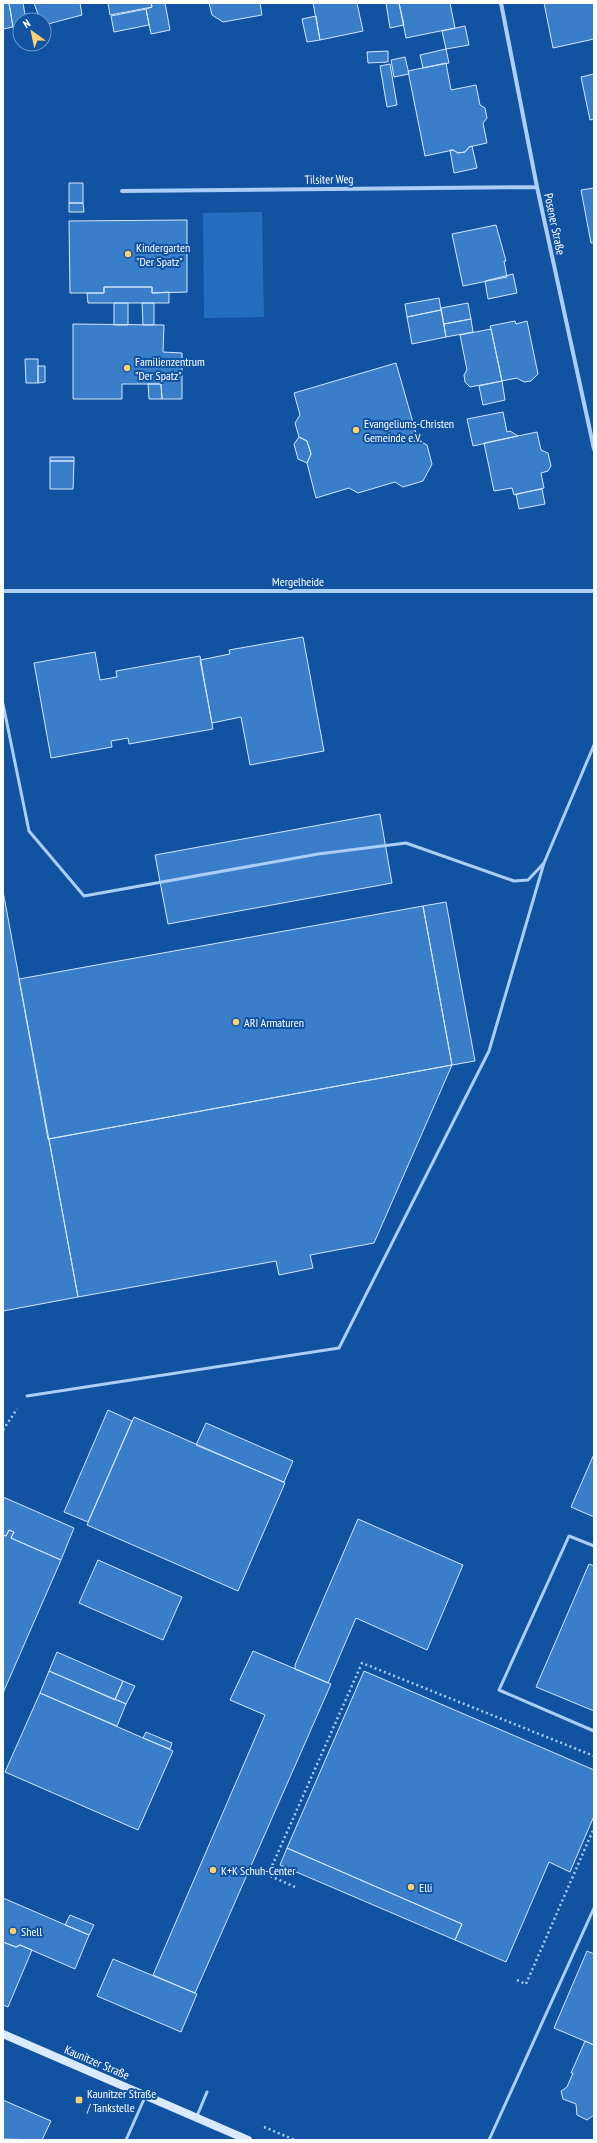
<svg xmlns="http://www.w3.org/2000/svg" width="597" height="2143" font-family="'PT Sans Narrow',sans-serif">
<rect width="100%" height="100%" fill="#1153a1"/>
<!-- green -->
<path fill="#246ebf" d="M 262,212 L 264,317 L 204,318 L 203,213 Z"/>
<!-- building -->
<path fill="#3a7dc8" stroke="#d3e7fe" d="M 3,3 L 9,3 L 13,27 L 3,29 Z
M 9,3 L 23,3 L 26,20 L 20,20 L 20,26 L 13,27 Z
M 34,3 L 80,3 L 82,15 L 44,25 L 44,20 L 40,20 Z
M 108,3 L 151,3 L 152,7 L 110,15 Z
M 151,3 L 165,3 L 170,30 L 151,34 L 146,9 L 152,7 Z
M 209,3 L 260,3 L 262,15 L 223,22 L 212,15 Z
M 313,3 L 357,3 L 363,31 L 320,40 Z
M 386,3 L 399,3 L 404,25 L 390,28 Z
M 399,3 L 450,3 L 455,28 L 406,38 Z
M 544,3 L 594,3 L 594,39 L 553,48 Z
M 146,9 L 149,25 L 114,32 L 111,16 Z
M 316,16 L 320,40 L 307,42 L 302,19 Z
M 465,26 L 469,45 L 446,49 L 442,31 Z
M 446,49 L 449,63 L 423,68 L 420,55 Z
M 388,51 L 388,62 L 368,63 L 367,52 Z
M 405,57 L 409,74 L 394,77 L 391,60 Z
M 446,63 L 451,90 L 476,85 L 480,105 L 485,108 L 487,118 L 483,123 L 487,143 L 469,147 L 465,152 L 458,153 L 453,150 L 425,156 L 408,71 Z
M 390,64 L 397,105 L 387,107 L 380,66 Z
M 594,74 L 594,119 L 590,120 L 581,77 Z
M 472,146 L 477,168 L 454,173 L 450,150 L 453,150 L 458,153 L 465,152 L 469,147 Z
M 69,183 L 83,183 L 83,203 L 69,203 Z
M 594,188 L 594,243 L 591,243 L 581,190 Z
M 69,203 L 83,203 L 84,212 L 69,212 Z
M 187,220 L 187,292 L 152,293 L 152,287 L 104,287 L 104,293 L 70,293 L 69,221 Z
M 496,225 L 506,261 L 504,261 L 507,277 L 463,286 L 452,234 Z
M 513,274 L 517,293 L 488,299 L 485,281 Z
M 104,287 L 152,287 L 152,293 L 169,292 L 169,303 L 88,303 L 87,293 L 104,293 Z
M 439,298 L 441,310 L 407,317 L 405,304 Z
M 114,303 L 128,303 L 128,325 L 114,325 Z
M 142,303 L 154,303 L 154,325 L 143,325 Z
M 468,303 L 471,319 L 444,324 L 441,308 Z
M 441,310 L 446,337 L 412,344 L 407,317 Z
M 471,319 L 473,332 L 446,337 L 444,324 Z
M 515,321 L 516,324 L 527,321 L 538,374 L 531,381 L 524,382 L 517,378 L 502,381 L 491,329 L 490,326 Z
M 73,324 L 164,325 L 163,352 L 182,353 L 182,399 L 162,399 L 161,384 L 122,384 L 122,399 L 73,399 Z
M 491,329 L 502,381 L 470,387 L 465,382 L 464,375 L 467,370 L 460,335 Z
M 25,359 L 38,359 L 38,383 L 26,383 Z
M 396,363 L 418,440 L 427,445 L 432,464 L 423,481 L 403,487 L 395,482 L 358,493 L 349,488 L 316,498 L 307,463 L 311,454 L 307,441 L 299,437 L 295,423 L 300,415 L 294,393 Z
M 38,366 L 45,366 L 45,382 L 38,383 Z
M 502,381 L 505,400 L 483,405 L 479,386 Z
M 148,384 L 161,384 L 162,399 L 149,399 Z
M 503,412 L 507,432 L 510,431 L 518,436 L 473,446 L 467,419 Z
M 537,432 L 541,450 L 548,453 L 551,466 L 548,471 L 541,473 L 544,488 L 514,495 L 512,488 L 494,491 L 484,443 Z
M 299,437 L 307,441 L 311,454 L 307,463 L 298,459 L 294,444 Z
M 50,457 L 74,457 L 74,461 L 50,461 Z
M 50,461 L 74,461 L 73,489 L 50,489 Z
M 542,489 L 545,504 L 519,509 L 516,494 Z
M 303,637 L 324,751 L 250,765 L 241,717 L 212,723 L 200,660 L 230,654 L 229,650 Z
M 95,652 L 100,680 L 117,677 L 116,671 L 200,656 L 213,729 L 129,744 L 128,738 L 111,741 L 112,747 L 51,758 L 34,663 Z
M 380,814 L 392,883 L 168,924 L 155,855 Z
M 3,891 L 78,1297 L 3,1311 Z
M 446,902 L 475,1061 L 452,1065 L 423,906 Z
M 423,906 L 452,1065 L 48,1139 L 19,979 Z
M 452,1065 L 374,1243 L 310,1255 L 313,1268 L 279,1275 L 276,1261 L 78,1297 L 49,1139 Z
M 108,1410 L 132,1421 L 88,1522 L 64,1512 Z
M 134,1417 L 285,1483 L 238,1591 L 87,1525 Z
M 206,1423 L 293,1461 L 284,1482 L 196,1445 Z
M 594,1454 L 594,1517 L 571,1507 Z
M 3,1497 L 74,1528 L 61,1560 L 11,1538 L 14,1532 L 9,1530 L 6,1536 L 3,1535 Z
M 358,1519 L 463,1565 L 427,1650 L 356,1618 L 328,1683 L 295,1669 L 295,1665 Z
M 9,1530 L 14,1532 L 11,1538 L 61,1560 L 3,1693 L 3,1535 L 6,1536 Z
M 98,1560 L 182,1597 L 163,1640 L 79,1603 Z
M 589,1564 L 594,1566 L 594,1711 L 536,1687 Z
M 253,1651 L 331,1684 L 195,1993 L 153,1975 L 265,1715 L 230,1700 Z
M 57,1652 L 123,1681 L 115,1700 L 49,1671 Z
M 49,1671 L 126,1704 L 117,1726 L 40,1693 Z
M 364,1671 L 594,1770 L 594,1816 L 570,1872 L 549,1862 L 506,1962 L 455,1940 L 462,1924 L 287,1848 Z
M 123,1681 L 135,1686 L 126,1704 L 115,1699 Z
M 40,1693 L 173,1751 L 138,1830 L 5,1772 Z
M 146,1732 L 172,1743 L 170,1749 L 143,1738 Z
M 287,1848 L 462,1924 L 455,1940 L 280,1865 Z
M 3,1898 L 89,1935 L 75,1969 L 20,1945 L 16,1947 L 3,1942 Z
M 70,1915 L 94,1925 L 89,1935 L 65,1925 Z
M 3,1942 L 16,1947 L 20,1945 L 32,1950 L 8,2007 L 3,2005 Z
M 587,1951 L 594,1954 L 594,2045 L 554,2028 Z
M 113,1959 L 197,1994 L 181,2032 L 97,1996 Z
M 585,2041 L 594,2045 L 594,2115 L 587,2120 L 577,2115 L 576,2104 L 563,2099 L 561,2091 L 567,2087 L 573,2073 L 571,2073 Z
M 3,2100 L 51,2121 L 42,2140 L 3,2139 Z"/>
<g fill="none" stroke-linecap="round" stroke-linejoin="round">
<!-- path -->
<path stroke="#aacef5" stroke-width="2.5" stroke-dasharray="2 3" stroke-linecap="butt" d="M 3,1430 L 17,1409
M 295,1887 L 268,1875 L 362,1663 L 594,1756
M 517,1980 L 526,1984 L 594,1828
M 264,2127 L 295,2140"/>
<!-- lane -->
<path stroke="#aacef5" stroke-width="3" d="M 3,704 L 29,831 L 84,896 L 318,854 L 406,843 L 514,881 L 528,880 L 544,863 L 594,745
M 27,1396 L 339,1348 L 489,1051 L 544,863
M 594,1546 L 569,1536 L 499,1690 L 594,1731
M 197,2116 L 207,2092
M 126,2140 L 145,2097
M 489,2140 L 594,1908"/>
<!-- street -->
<path stroke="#aacef5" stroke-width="4" d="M 501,3 L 537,187 L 594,449
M 122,191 L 537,187
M 3,591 L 594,591"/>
<!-- secondary -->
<path stroke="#daeafe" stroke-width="8" d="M 3,2034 L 248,2140"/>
</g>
<!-- markers -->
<g fill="#ffd16e" stroke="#1153a1" stroke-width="1.5">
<circle cx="128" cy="254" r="4"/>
<circle cx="127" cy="368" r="4"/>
<circle cx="356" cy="430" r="4"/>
<circle cx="236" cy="1022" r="4"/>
<circle cx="213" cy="1870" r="4"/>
<circle cx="411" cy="1887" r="4"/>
<circle cx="13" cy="1931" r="4"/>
<rect x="75" y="2096" width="8" height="8" rx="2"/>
</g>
<g text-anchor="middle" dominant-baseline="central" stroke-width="4" stroke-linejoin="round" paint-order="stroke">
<!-- street labels -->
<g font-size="12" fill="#fff" stroke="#1153a1">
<text transform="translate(329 179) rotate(-1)">Tilsiter Weg</text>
<text transform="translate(555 224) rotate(78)">Posener Straße</text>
<text x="298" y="581">Mergelheide</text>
<text transform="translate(97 2062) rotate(23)">Kaunitzer Straße</text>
</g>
<!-- poi labels -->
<g font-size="12" fill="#fff" stroke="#1153a1" text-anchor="start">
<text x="136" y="247">Kindergarten<tspan x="136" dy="14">"Der Spatz"</tspan></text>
<text x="135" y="361">Familienzentrum<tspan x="135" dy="14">"Der Spatz"</tspan></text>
<text x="364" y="423">Evangeliums-Christen<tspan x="364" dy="14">Gemeinde e.V.</tspan></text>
<text x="244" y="1022">ARI Armaturen</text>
<text x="221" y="1870">K+K Schuh-Center</text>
<text x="419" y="1887">Elli</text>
<text x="21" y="1931">Shell</text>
<text x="87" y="2093">Kaunitzer Straße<tspan x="87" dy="14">/ Tankstelle</tspan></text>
</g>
</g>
<!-- border -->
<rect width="597" height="2143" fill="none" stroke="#ffffff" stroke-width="8"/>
<!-- north arrow -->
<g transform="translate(32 32) rotate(327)"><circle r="19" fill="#1153a1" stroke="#7098c7"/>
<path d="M0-3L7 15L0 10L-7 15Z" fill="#ffd16e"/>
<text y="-6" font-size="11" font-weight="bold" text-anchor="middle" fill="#ffffff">N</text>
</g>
</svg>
